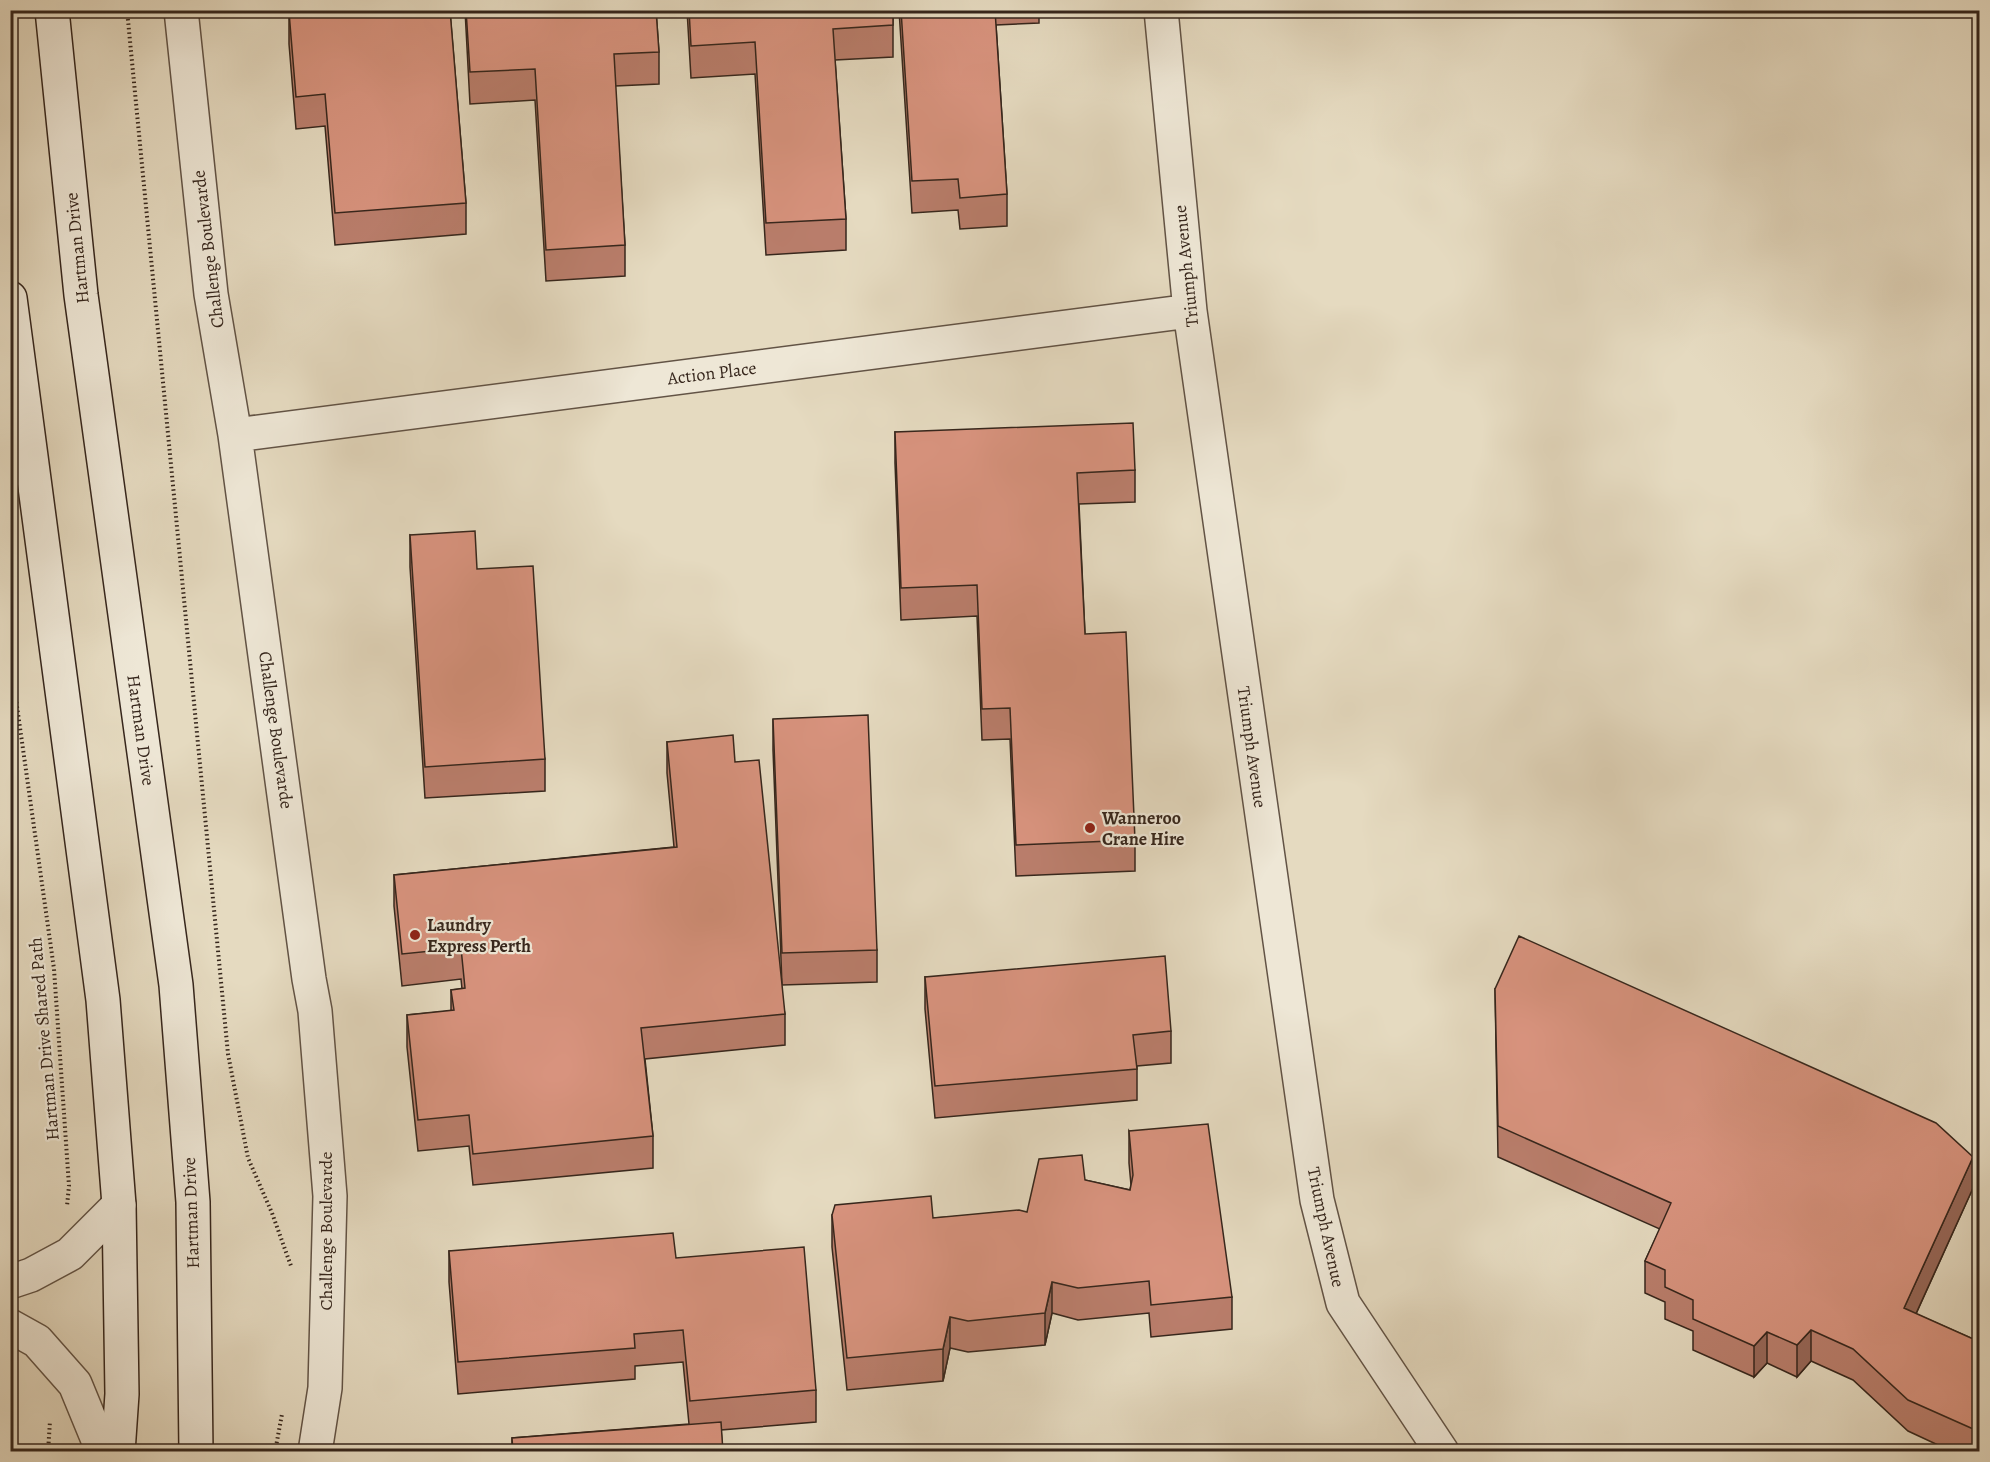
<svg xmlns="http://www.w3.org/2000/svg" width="1990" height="1462" font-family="Alegreya,serif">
<rect width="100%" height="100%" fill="#e5dac0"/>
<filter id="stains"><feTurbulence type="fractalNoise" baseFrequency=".00333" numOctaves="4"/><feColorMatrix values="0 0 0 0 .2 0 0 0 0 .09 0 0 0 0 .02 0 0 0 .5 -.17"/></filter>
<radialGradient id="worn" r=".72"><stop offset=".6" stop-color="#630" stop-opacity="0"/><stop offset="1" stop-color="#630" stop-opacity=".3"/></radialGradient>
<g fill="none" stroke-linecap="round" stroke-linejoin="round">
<!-- street casing -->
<g stroke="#625345" stroke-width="36">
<path id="street" d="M 181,10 L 211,294 L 235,435 L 309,979 L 315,1011 L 330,1196 L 325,1388 L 315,1452
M 1161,10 L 1190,311 L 1317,1200 L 1343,1303 L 1442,1452
M 235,435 L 1190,311
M 10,1282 L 31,1275 L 70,1254 L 119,1205
M 10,1326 L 37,1341 L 75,1384 L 103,1452"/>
</g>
<!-- secondary casing -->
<g stroke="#36261c" stroke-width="36">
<path id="secondary" d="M 52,10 L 81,295 L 176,985 L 193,1202 L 196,1452
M 10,298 L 103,1000 L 119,1205 L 122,1394 L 118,1452"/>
</g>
<!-- path -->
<path stroke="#36261c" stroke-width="4" stroke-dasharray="1.5 3" stroke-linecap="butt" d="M 127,10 L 228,1054 L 248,1158 L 272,1213 L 291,1266
M 16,635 L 12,671 L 54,969 L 69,1186 L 67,1206
M 48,1452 L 50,1421
M 275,1452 L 282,1414"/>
<!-- street -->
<use href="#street" stroke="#eee7d6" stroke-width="33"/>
<!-- secondary -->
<use href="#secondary" stroke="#eee7d6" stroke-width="33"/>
</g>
<!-- wall -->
<path fill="#ba7e6c" stroke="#36261c" stroke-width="1.5" d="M 305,10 L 463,10 L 450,12 L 466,203 L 466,234 L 335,245 L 325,126 L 296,129 L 289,44 L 289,12 Z
M 465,10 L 656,10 L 659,52 L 659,84 L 615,86 L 625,245 L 625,276 L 546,281 L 535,100 L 470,104 Z
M 687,10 L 893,10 L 893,57 L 835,60 L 846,219 L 846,250 L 766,255 L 755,74 L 691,78 Z
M 899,10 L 1039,10 L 1039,23 L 996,25 L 1007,194 L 1007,226 L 960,229 L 958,210 L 912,213 Z
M 895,432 L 1135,470 L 1135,502 L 1079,504 L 1085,634 L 1135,840 L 1135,871 L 1016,876 L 1010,739 L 982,740 L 977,616 L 901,620 L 895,463 Z
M 410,535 L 477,569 L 545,759 L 545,791 L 425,798 L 410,567 Z
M 773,719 L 877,950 L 877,982 L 782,985 L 773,750 Z
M 667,742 L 735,762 L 785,1014 L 785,1045 L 645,1059 L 653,1136 L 653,1168 L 473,1185 L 469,1146 L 418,1151 L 407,1047 L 407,1015 L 451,1011 L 451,990 L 462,989 L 461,979 L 402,986 L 394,906 L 394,875 L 674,847 L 667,773 Z
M 925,977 L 1171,1031 L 1171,1063 L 1137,1066 L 1137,1100 L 935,1118 L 925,1009 Z
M 1495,989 L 1973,1188 L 1916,1314 L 1980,1342 L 1980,1452 L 1953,1452 L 1908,1431 L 1853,1380 L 1811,1361 L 1797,1377 L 1767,1363 L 1754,1377 L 1693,1350 L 1693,1331 L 1665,1319 L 1665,1302 L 1645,1293 L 1645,1261 L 1660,1229 L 1498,1157 Z
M 1129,1131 L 1232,1297 L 1232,1329 L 1151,1337 L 1149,1313 L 1078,1320 L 1052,1313 L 1045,1345 L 968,1352 L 950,1348 L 943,1381 L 847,1390 L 832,1247 L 832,1215 L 933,1218 L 1027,1212 L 1085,1180 L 1130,1190 L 1131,1185 L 1129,1163 Z
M 449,1251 L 676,1258 L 816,1390 L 816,1422 L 721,1430 L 723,1452 L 512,1452 L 512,1438 L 689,1424 L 683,1362 L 635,1366 L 635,1379 L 458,1394 L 449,1282 Z"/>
<!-- shaded-wall -->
<path fill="#976758" stroke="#36261c" stroke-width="1.5" d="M 1973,1157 L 1973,1188 L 1904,1340 L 1904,1308 Z
M 1052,1282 L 1052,1313 L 1045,1345 L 1045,1313 Z
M 950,1317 L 950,1348 L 943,1381 L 943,1349 Z
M 1811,1330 L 1811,1361 L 1797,1377 L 1797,1345 Z
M 1767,1332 L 1767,1363 L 1754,1377 L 1754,1346 Z"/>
<!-- building -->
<path fill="#d8937e" stroke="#36261c" stroke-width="1.5" d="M 308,10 L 450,10 L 466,203 L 335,213 L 325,94 L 296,97 L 289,12 Z
M 466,10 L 656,10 L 659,52 L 614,54 L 625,245 L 546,250 L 535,69 L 470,72 Z
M 689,10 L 893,10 L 893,25 L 833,29 L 846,219 L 766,223 L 755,42 L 691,46 Z
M 901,10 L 995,10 L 1007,194 L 960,198 L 958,179 L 912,181 Z
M 1133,423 L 1135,470 L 1077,473 L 1085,634 L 1126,632 L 1135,840 L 1016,845 L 1010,708 L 982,709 L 977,585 L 901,588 L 895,432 Z
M 475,531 L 477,569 L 533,566 L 545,759 L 425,767 L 410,535 Z
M 868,715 L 877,950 L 782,953 L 773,719 Z
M 733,735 L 735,762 L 759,760 L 785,1014 L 641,1028 L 653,1136 L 473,1154 L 469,1115 L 418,1120 L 407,1015 L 454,1010 L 451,990 L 465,988 L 461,948 L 402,954 L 394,875 L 677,847 L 667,742 Z
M 1519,936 L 1936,1123 L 1973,1157 L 1904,1308 L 1980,1342 L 1980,1432 L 1908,1400 L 1853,1349 L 1811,1330 L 1797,1345 L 1767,1332 L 1754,1346 L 1693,1319 L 1693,1300 L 1665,1287 L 1665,1270 L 1645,1261 L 1671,1203 L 1498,1126 L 1495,989 Z
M 1165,956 L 1171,1031 L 1133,1035 L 1137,1069 L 935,1086 L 925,977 Z
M 1208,1124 L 1232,1297 L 1151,1305 L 1149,1281 L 1078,1288 L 1052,1282 L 1045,1313 L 968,1321 L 950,1317 L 943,1349 L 847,1358 L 832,1215 L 835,1205 L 931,1196 L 933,1218 L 1019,1210 L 1027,1212 L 1039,1159 L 1082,1155 L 1085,1180 L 1130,1190 L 1133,1175 L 1129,1131 Z
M 673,1233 L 676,1258 L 804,1247 L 816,1390 L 690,1401 L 683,1330 L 634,1334 L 635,1348 L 458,1362 L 449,1251 Z
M 721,1422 L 723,1452 L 513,1452 L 512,1438 Z
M 1241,1447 L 1246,1452 L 1237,1452 Z"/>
<!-- markers -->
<g fill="#8f2418" stroke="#eee7d6" stroke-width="2">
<circle cx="1090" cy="828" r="6"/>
<circle cx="415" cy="935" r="6"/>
</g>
<g text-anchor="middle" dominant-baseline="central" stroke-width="4.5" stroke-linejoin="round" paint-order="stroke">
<!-- street labels -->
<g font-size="18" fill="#36261c" stroke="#eee7d6">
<text transform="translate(77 248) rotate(-96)">Hartman Drive</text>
<text transform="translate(208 249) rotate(-97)">Challenge Boulevarde</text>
<text transform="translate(1186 266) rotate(-96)">Triumph Avenue</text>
<text transform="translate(712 373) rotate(-7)">Action Place</text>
<text transform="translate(141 730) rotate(82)">Hartman Drive</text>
<text transform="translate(276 730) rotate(82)">Challenge Boulevarde</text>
<text transform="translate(1252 747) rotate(82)">Triumph Avenue</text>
<text transform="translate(44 1039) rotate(-95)">Hartman Drive Shared Path</text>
<text transform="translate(191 1213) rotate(-92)">Hartman Drive</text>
<text transform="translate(1326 1227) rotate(78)">Triumph Avenue</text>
<text transform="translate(326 1231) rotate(-90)">Challenge Boulevarde</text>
</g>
<!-- poi labels -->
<g font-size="18" font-weight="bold" fill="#36261c" stroke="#eee7d6" text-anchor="start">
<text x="1102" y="818">Wanneroo<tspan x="1102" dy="21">Crane Hire</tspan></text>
<text x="427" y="925">Laundry<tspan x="427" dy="21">Express Perth</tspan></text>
</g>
</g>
<!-- margin -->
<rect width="1990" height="1462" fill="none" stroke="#e5dac0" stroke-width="36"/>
<rect x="12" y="12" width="1966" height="1438" fill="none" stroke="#36261c" stroke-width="3"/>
<rect x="18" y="18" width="1954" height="1426" fill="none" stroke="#36261c" stroke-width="1.5"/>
<rect width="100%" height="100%" filter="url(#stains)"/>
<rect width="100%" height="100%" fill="url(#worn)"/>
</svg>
